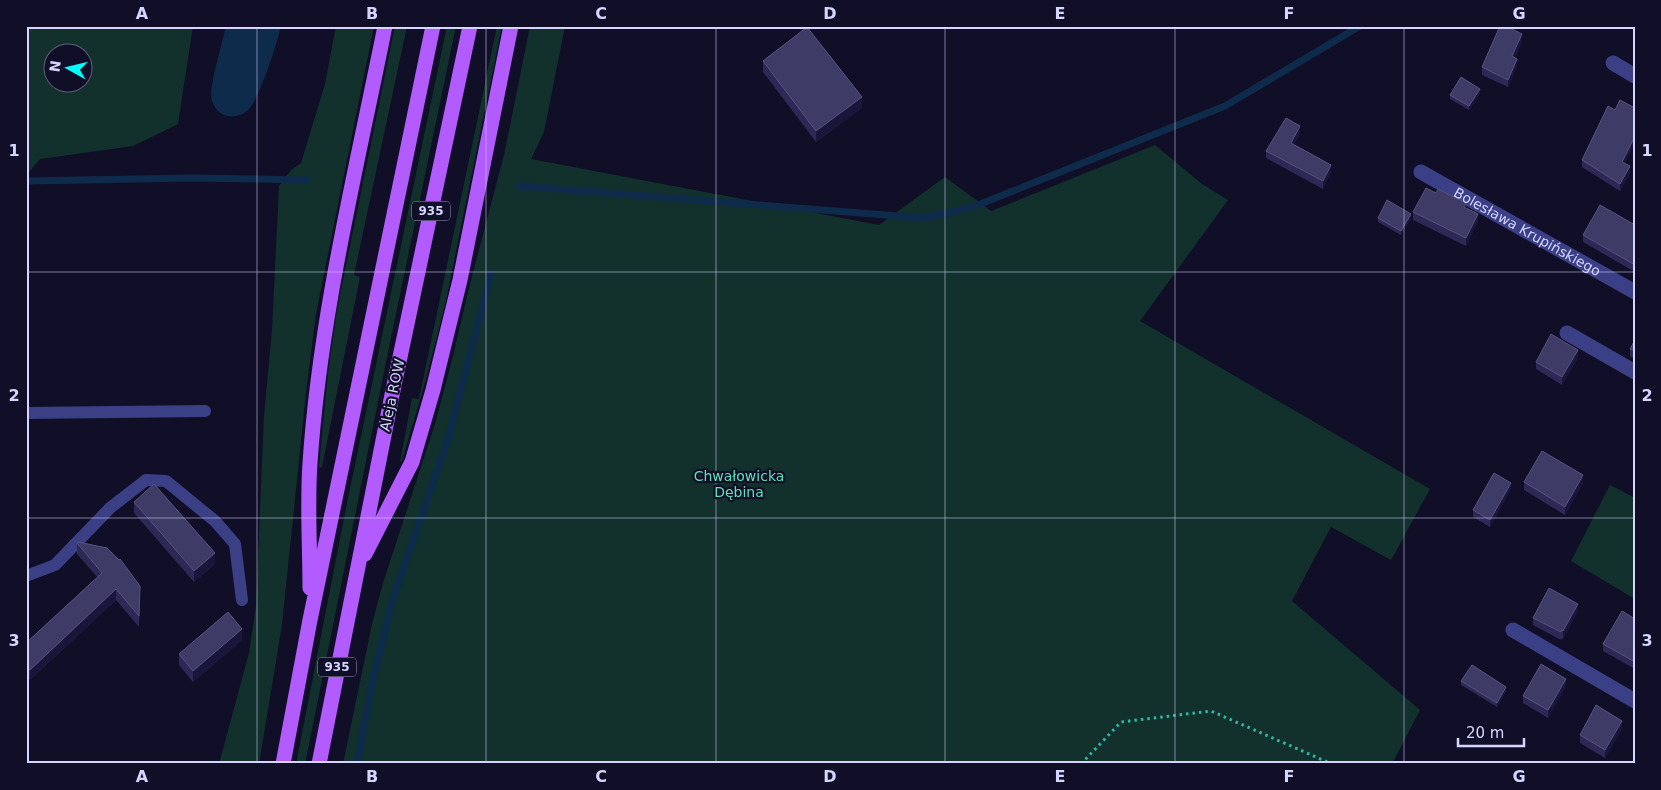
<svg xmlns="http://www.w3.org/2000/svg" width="1661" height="790" font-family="'DejaVu Sans',sans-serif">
<rect width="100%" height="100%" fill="#110f27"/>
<!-- green -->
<path fill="#12312d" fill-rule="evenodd" d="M 26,26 L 193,26 L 178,124 L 133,146 L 40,159 L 26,176 ZM 82,52 L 82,82 L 52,82 L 52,52 Z
M 336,26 L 374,26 L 316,314 L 306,392 L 282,625 L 259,764 L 219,764 L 249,653 L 256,606 L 264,416 L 272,330 L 279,186 L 291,170 L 301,163 L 325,84 Z
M 395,26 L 407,26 L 354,275 L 360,277 L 322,467 L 320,468 L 319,467 L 328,373 L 337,310 Z
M 447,26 L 456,26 L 388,352 L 305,764 L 296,764 L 347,503 Z
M 497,26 L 502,26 L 445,305 L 426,379 L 402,461 L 400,462 L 412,398 L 419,399 Z
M 530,26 L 565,26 L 544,132 L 531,159 L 879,225 L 945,177 L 991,211 L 1155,145 L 1202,184 L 1228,200 L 1140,321 L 1430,489 L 1391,560 L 1331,527 L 1292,601 L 1420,710 L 1392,764 L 343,764 L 372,624 L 383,583 L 435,424 L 452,360 L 470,284 L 504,155 Z
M 1610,485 L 1635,498 L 1635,599 L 1571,561 Z"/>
<!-- water -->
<path fill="#0e2b4c" d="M 226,26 L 281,26 C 277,44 259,101 247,111 C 240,117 229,118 222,114 C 215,110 211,101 211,94 C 212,76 222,45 226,26 Z"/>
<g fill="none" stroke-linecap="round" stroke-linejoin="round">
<!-- stream -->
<path stroke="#0e2b4c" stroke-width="7" d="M 26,181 L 191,178 L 307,180
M 519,186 L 924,218 L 973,207 L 1225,106 L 1360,26
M 357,764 L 372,684 L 392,602 L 449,436 L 491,273"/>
<!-- path -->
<path stroke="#2fb9a3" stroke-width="3" stroke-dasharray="2.5 4" stroke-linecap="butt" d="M 1081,764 L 1121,722 L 1211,711 L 1332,764"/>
<!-- lane -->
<path stroke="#3a3f86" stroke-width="12" d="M 26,413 L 205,411
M 26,576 L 55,565 L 110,508 L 146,480 L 166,481 L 215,521 L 235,544 L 242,600"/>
<!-- street -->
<g stroke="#3a3f86" stroke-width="15">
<path d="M 1613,63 L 1635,76"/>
<path id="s1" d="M 1421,172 L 1635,292"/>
<path d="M 1567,333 L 1635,372"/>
<path d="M 1513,630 L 1635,701"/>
</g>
<!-- primary -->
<path stroke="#b25cff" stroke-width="15" d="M 365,554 L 412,462 L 433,390 L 460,280 L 511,26
M 310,588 C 310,547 307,504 310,463 C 320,315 356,171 385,26
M 283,764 L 310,620 L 433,26
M 319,764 L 392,395 L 470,26"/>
</g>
<!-- wall -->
<path fill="#2d2855" d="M 1522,41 L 1515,58 L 1517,66 L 1508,87 L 1482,75 L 1482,67 Z
M 763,61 L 862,108 L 816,142 L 763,72 Z
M 1480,93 L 1469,110 L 1450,99 L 1450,95 Z
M 1300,134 L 1294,144 L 1331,172 L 1323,189 L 1266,158 L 1266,151 Z
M 1582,160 L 1625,163 L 1630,173 L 1620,191 L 1582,167 Z
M 1466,208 L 1478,221 L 1466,246 L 1413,220 L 1413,212 Z
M 1378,218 L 1411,218 L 1401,235 L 1378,222 Z
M 1635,225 L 1635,272 L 1583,242 L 1583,235 Z
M 1635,340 L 1635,359 L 1630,356 L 1630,349 Z
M 1578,358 L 1562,385 L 1536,369 L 1536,362 Z
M 1524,482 L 1583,483 L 1565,515 L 1524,490 Z
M 1511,489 L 1490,527 L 1473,517 L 1473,510 Z
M 134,502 L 215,564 L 194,582 L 134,513 Z
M 77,543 L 140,596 L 139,627 L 116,600 L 30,680 L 26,676 L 26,643 L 98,578 L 77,554 Z
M 1578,611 L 1563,639 L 1562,638 L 1561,640 L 1533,625 L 1533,618 Z
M 1635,619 L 1635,669 L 1603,651 L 1603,644 Z
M 242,640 L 193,682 L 179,665 L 179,654 Z
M 1461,681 L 1506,691 L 1497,707 L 1461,685 Z
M 1566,686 L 1548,718 L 1523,703 L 1523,696 Z
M 1622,729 L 1605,758 L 1580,743 L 1580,735 Z"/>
<!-- shaded-wall -->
<path fill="#1a163b" d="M 1522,34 L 1522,41 L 1512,64 L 1512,56 Z
M 1517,59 L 1517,66 L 1508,87 L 1508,80 Z
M 1480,89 L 1480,93 L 1469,110 L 1469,106 Z
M 862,97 L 862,108 L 816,142 L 816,131 Z
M 1300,126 L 1300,134 L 1291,150 L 1291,143 Z
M 1635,136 L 1635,143 L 1622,169 L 1622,162 Z
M 1331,165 L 1331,172 L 1323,189 L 1323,181 Z
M 1630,166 L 1630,173 L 1620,191 L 1620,184 Z
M 1411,214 L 1411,218 L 1401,235 L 1401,231 Z
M 1478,214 L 1478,221 L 1466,246 L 1466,238 Z
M 1578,350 L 1578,358 L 1562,385 L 1562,377 Z
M 1583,475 L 1583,483 L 1565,515 L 1565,507 Z
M 1511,483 L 1511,489 L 1490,527 L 1490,520 Z
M 215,553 L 215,564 L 194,582 L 194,571 Z
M 116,589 L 116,600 L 30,680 L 30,670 Z
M 1578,604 L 1578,611 L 1563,639 L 1563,631 Z
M 242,629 L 242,640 L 193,682 L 193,671 Z
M 1566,679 L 1566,686 L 1548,718 L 1548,710 Z
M 1506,687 L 1506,691 L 1497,707 L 1497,703 Z
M 1622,721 L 1622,729 L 1605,758 L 1605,750 Z"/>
<!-- building -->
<path fill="#3f3b67" stroke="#57537f" d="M 1500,26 L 1506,26 L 1522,34 L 1512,56 L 1517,59 L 1508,80 L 1482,67 Z
M 807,27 L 862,97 L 816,131 L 763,61 Z
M 1461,77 L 1480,89 L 1469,106 L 1450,95 Z
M 1620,100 L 1635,108 L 1635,136 L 1622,162 L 1630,166 L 1620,184 L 1582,160 L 1608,106 L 1615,110 Z
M 1286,118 L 1300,126 L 1291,143 L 1331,165 L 1323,181 L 1266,151 Z
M 1426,188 L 1436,193 L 1438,189 L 1466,203 L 1464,207 L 1478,214 L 1466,238 L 1413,212 Z
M 1387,200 L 1411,214 L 1401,231 L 1378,218 Z
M 1600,205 L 1635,225 L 1635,265 L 1583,235 Z
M 1551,334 L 1578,350 L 1562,377 L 1536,362 Z
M 1635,340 L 1635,351 L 1630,349 Z
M 1542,451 L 1583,475 L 1565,507 L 1524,482 Z
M 1494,473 L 1511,483 L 1490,520 L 1473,510 Z
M 154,484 L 215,553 L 194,571 L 134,502 Z
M 78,542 L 107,548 L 119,560 L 120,559 L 140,586 L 139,616 L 116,589 L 30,670 L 26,666 L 26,643 L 102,573 L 77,543 Z
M 1549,588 L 1578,604 L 1563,631 L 1562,630 L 1561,632 L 1533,618 Z
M 1622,611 L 1635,619 L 1635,662 L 1603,644 Z
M 228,612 L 242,629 L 193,671 L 179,654 Z
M 1541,664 L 1566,679 L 1548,710 L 1523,696 Z
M 1472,665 L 1506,687 L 1497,703 L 1461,681 Z
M 1596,705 L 1622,721 L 1605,750 L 1580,735 Z"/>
<!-- grid -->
<path fill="none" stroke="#d6d5ff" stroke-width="1" stroke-opacity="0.55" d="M 257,26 L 257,764M 486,26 L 486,764M 716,26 L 716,764M 945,26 L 945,764M 1175,26 L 1175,764M 1404,26 L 1404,764M 26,272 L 1635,272M 26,518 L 1635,518"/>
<g text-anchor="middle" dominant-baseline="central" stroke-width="4.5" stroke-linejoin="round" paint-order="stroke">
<!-- shield labels -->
<g fill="#110f27" stroke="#9b9abe" stroke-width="1">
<rect x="412" y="201.5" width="38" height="19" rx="4"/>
<rect x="318" y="657.5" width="38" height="19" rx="4"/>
</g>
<g font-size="12" font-weight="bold" fill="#d6d5ff">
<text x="431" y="211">935</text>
<text x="337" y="667">935</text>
</g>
<!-- street labels -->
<g font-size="14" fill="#d6d5ff" stroke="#110f27">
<text stroke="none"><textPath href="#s1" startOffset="122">Bolesława Krupińskiego</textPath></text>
<text transform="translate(392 395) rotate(-78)">Aleja ROW</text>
</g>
<!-- park labels -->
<g font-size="14" fill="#60e0b4" stroke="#110f27">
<text x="739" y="476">Chwałowicka<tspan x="739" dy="16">Dębina</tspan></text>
</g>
</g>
<!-- border -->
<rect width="1661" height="790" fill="none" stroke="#110f27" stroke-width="55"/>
<!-- north arrow -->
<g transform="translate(68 68) rotate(278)"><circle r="24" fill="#110f27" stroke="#605e7d"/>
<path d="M0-4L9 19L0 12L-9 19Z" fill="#01feff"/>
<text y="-8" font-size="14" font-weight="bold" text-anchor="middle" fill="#d6d5ff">N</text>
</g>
<!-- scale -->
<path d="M1458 738v8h66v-8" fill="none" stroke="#d6d5ff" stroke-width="2.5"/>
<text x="1466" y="738" font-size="15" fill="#d6d5ff" stroke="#110f27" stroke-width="4" paint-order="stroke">20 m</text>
<rect x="28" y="28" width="1606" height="734" fill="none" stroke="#d6d5ff" stroke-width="2"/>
<g font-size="16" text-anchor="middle" font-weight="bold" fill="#d6d5ff">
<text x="142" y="19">A</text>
<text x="372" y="19">B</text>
<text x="601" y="19">C</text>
<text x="830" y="19">D</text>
<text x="1060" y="19">E</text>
<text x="1289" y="19">F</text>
<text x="1519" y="19">G</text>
<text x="14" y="156">1</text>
<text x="1647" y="156">1</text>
<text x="14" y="401">2</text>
<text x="1647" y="401">2</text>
<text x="14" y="646">3</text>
<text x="1647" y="646">3</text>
<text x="142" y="782">A</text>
<text x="372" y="782">B</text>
<text x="601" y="782">C</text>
<text x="830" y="782">D</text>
<text x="1060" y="782">E</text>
<text x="1289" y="782">F</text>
<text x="1519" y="782">G</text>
</g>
</svg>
